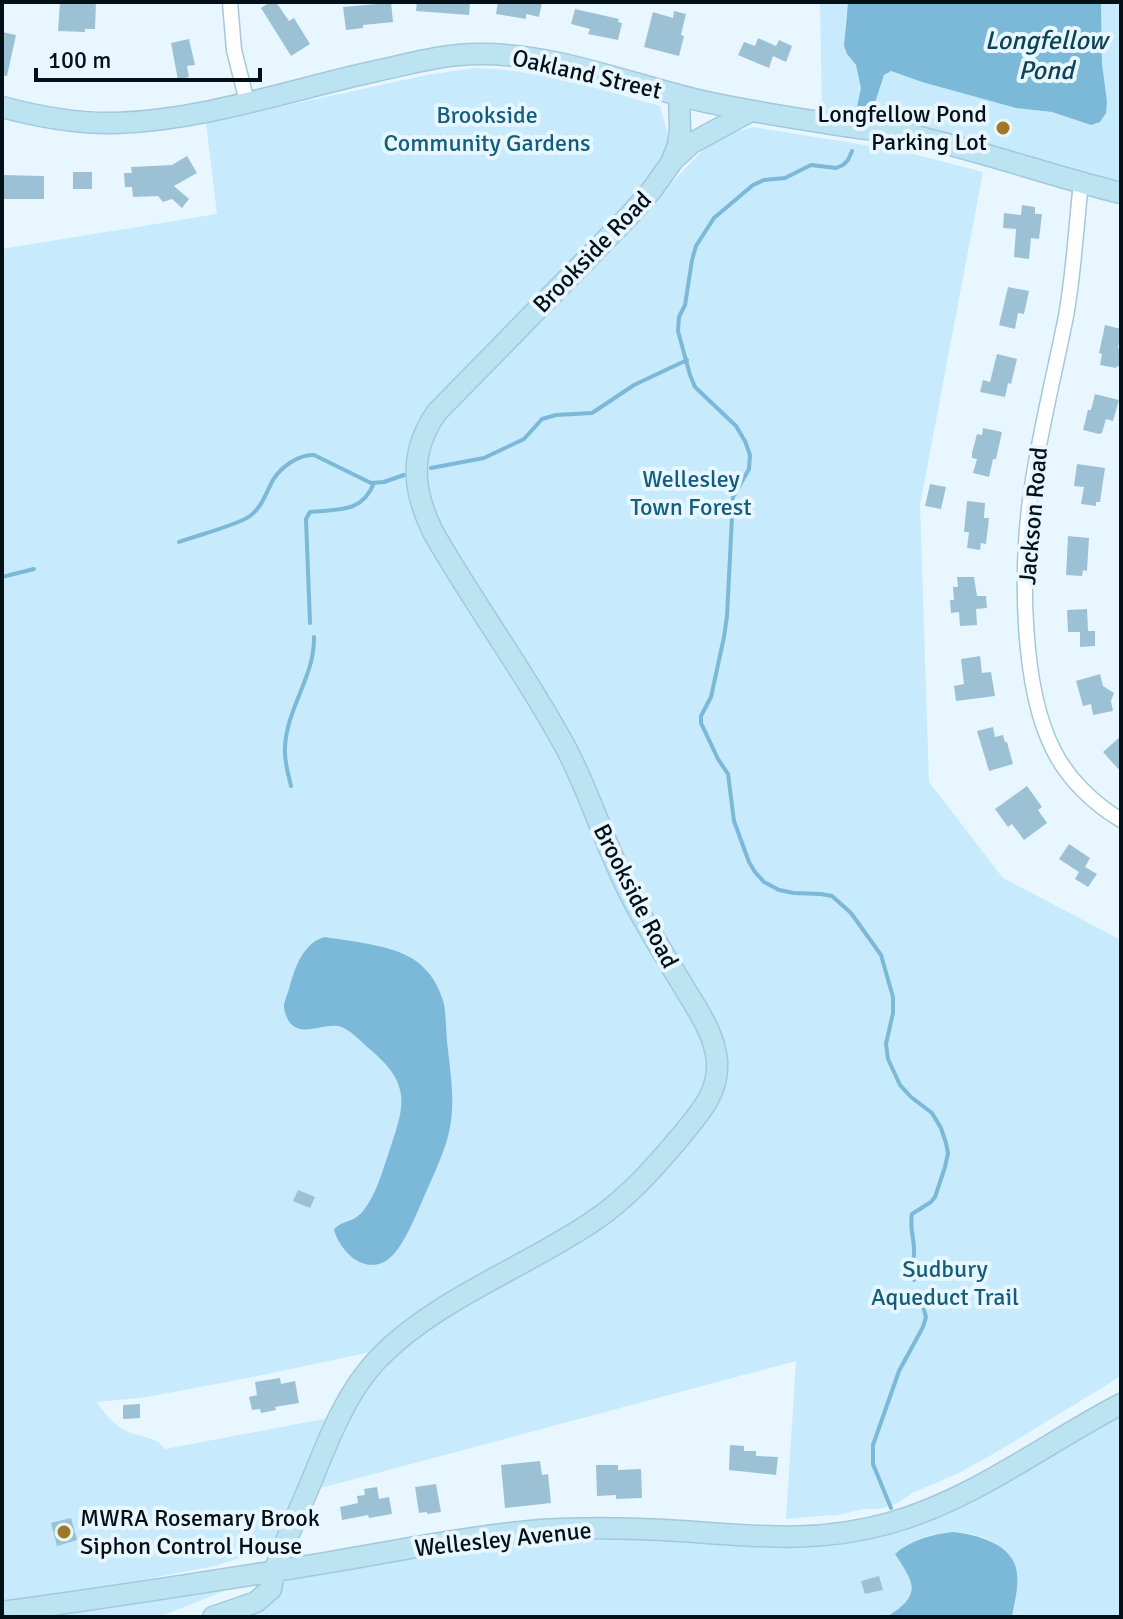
<svg xmlns="http://www.w3.org/2000/svg" width="1123" height="1619" font-family="Signika,sans-serif">
<rect width="100%" height="100%" fill="#e8f7ff"/>
<!-- green -->
<path fill="#c7eafd" d="M 820,2 L 848,2 L 845,25 L 847,54 L 856,65 L 862,88 L 857,107 L 872,112 L 884,75 L 891,71 L 922,82 L 1016,108 L 1052,112 L 1091,125 L 1107,101 L 1102,64 L 1101,2 L 1121,2 L 1121,182 L 907,125 L 822,111 Z
M 474,68 C 538,69 599,89 660,106 L 667,131 L 668,146 L 664,158 L 631,199 L 429,406 C 399,451 403,489 424,537 L 557,752 L 576,792 L 593,837 L 615,886 L 698,1032 L 707,1061 L 707,1075 L 704,1087 L 692,1108 L 643,1165 L 610,1197 L 572,1223 L 422,1310 L 396,1329 L 371,1352 L 248,1378 L 141,1398 L 96,1402 C 104,1412 112,1423 124,1430 C 137,1437 157,1436 165,1449 L 329,1418 L 278,1534 L 266,1547 L 257,1553 L 214,1566 L 111,1586 L 2,1601 L 2,249 L 217,214 L 206,123 L 427,75 Z
M 753,127 L 902,151 L 983,172 L 920,505 L 929,782 L 1003,878 L 1121,940 L 1121,1376 L 995,1453 L 957,1474 L 912,1493 L 898,1503 L 880,1509 L 864,1509 L 834,1516 L 832,1515 L 786,1519 L 796,1361 L 321,1488 C 334,1459 348,1419 364,1393 C 411,1322 511,1283 583,1240 C 626,1214 658,1179 690,1141 C 705,1123 724,1103 726,1078 C 731,1033 698,993 677,956 C 663,933 650,910 638,887 C 613,840 600,787 573,741 C 532,669 484,600 442,528 C 422,481 420,450 453,409 L 706,147 L 724,136 Z
M 1121,1402 L 1121,1617 L 1012,1617 L 1018,1574 C 1012,1566 1007,1555 1000,1548 C 975,1523 918,1531 895,1554 C 916,1587 921,1593 887,1617 L 222,1617 L 281,1577 L 511,1545 L 561,1541 L 645,1539 L 896,1523 Z
M 224,1591 L 159,1617 L 37,1617 Z"/>
<!-- water -->
<path fill="#7cb8d7" d="M 848,2 L 1101,2 L 1102,64 L 1107,101 L 1106,113 L 1100,122 L 1091,125 L 1052,112 L 1016,108 L 922,82 L 891,71 L 884,75 L 872,112 L 857,107 L 861,88 L 856,65 L 847,54 L 844,46 Z
M 325,937 C 354,942 402,945 423,967 C 434,977 440,990 444,1004 C 446,1016 446,1029 447,1041 C 450,1071 456,1102 449,1132 C 444,1155 429,1184 420,1206 C 413,1222 400,1254 384,1262 C 361,1273 340,1250 334,1230 C 341,1220 354,1223 363,1211 C 376,1195 381,1175 388,1155 C 403,1109 414,1087 372,1051 C 363,1044 354,1033 344,1028 C 327,1020 306,1038 291,1024 C 288,1021 284,1012 284,1007 C 284,1002 287,995 289,989 C 294,970 303,942 325,937 Z
M 953,1532 C 976,1534 1014,1544 1017,1573 C 1019,1587 1014,1603 1012,1617 L 887,1617 C 922,1594 915,1585 895,1554 C 910,1540 933,1534 953,1532 Z"/>
<g fill="none" stroke-linecap="round" stroke-linejoin="round">
<!-- stream -->
<path stroke="#7cb8d7" stroke-width="4" d="M 852,151 L 848,160 L 843,165 L 836,168 L 811,165 L 785,178 L 764,180 L 753,185 L 714,218 L 696,246 L 692,260 L 685,305 L 679,317 L 678,331 L 690,375 L 695,387 L 736,426 L 745,441 L 750,455 L 749,469 L 733,497 L 727,616 L 724,637 L 711,697 L 701,716 L 701,723 L 718,759 L 728,774 L 734,821 L 749,862 L 755,872 L 764,882 L 779,890 L 794,893 L 821,894 L 832,896 L 851,913 L 881,955 L 893,997 L 893,1013 L 886,1044 L 888,1059 L 900,1085 L 911,1097 L 932,1113 L 941,1128 L 946,1143 L 948,1153 L 945,1167 L 935,1197 L 931,1202 L 912,1214 C 909,1228 915,1240 914,1254 C 913,1264 910,1270 914,1280
M 431,468 L 484,458 L 524,439 L 542,419 L 556,415 L 592,413 L 634,385 L 687,360
M 179,542 C 195,536 238,525 250,516 C 262,507 266,493 273,480 C 281,467 299,454 314,455 L 371,483 L 384,482 L 404,475
M 2,577 L 34,569
M 310,623 L 306,519 L 310,512 C 339,509 362,513 374,483
M 291,786 C 288,773 284,761 285,748 C 286,709 315,676 314,637
M 891,1508 L 873,1464 L 873,1445 L 899,1371 L 923,1327 L 926,1317 L 922,1303"/>
</g>
<!-- building -->
<path fill="#9dc1d4" d="M 60,2 L 96,2 L 95,29 L 85,29 L 85,32 L 58,31 Z
M 270,2 L 276,2 L 289,21 L 294,18 L 310,44 L 291,56 L 261,8 Z
M 377,2 L 391,2 L 393,22 L 363,25 L 363,28 L 346,30 L 343,7 L 377,4 Z
M 417,2 L 470,2 L 469,15 L 416,11 Z
M 498,2 L 542,2 L 539,17 L 526,14 L 526,19 L 496,14 Z
M 575,9 L 619,19 L 618,22 L 622,23 L 618,40 L 588,34 L 590,29 L 571,24 Z
M 674,11 L 686,14 L 681,35 L 684,36 L 679,56 L 644,47 L 653,12 L 673,18 Z
M 2,32 L 16,35 L 7,76 L 2,75 Z
M 758,38 L 776,46 L 779,40 L 792,46 L 786,62 L 773,56 L 769,68 L 738,55 L 744,42 L 755,46 Z
M 189,39 L 195,65 L 187,66 L 189,77 L 178,80 L 171,43 Z
M 187,156 L 197,173 L 174,186 L 189,199 L 182,208 L 172,199 L 163,202 L 158,196 L 133,197 L 132,187 L 125,187 L 124,173 L 132,173 L 131,167 L 172,165 Z
M 73,172 L 92,172 L 92,189 L 73,189 Z
M 2,175 L 44,176 L 44,199 L 2,199 Z
M 1022,205 L 1035,207 L 1035,214 L 1042,214 L 1039,239 L 1031,238 L 1029,259 L 1014,257 L 1016,229 L 1003,228 L 1004,213 L 1021,215 Z
M 1008,287 L 1029,291 L 1024,314 L 1018,313 L 1015,329 L 999,325 Z
M 1105,325 L 1121,329 L 1118,348 L 1121,349 L 1121,367 L 1117,366 L 1116,368 L 1100,365 L 1102,354 L 1099,353 Z
M 997,354 L 1017,359 L 1011,384 L 1008,383 L 1005,397 L 980,392 L 983,380 L 990,382 Z
M 1095,394 L 1119,400 L 1113,421 L 1106,419 L 1102,433 L 1099,434 L 1083,430 L 1088,410 L 1091,410 Z
M 983,428 L 1002,432 L 996,459 L 993,459 L 989,477 L 973,473 L 977,459 L 972,458 L 972,453 L 977,434 L 982,435 Z
M 1077,464 L 1105,468 L 1100,502 L 1096,502 L 1096,506 L 1081,504 L 1084,487 L 1074,486 Z
M 930,484 L 946,487 L 941,509 L 925,506 Z
M 967,501 L 985,503 L 984,518 L 989,518 L 986,544 L 981,543 L 980,550 L 967,548 L 969,532 L 964,532 Z
M 1068,536 L 1089,538 L 1087,571 L 1083,570 L 1082,576 L 1066,575 Z
M 957,577 L 974,577 L 977,596 L 986,596 L 987,608 L 976,609 L 977,625 L 960,626 L 959,612 L 951,613 L 950,600 L 954,600 L 953,587 L 958,587 Z
M 1087,609 L 1088,631 L 1095,631 L 1095,646 L 1080,647 L 1080,632 L 1068,632 L 1067,610 Z
M 980,656 L 982,673 L 991,672 L 995,696 L 956,701 L 954,686 L 964,684 L 961,659 Z
M 1100,674 L 1103,686 L 1114,693 L 1111,701 L 1113,711 L 1093,715 L 1091,704 L 1083,706 L 1076,681 Z
M 993,727 L 995,737 L 1003,735 L 1005,742 L 1007,742 L 1013,764 L 989,771 L 977,731 Z
M 1121,736 L 1121,772 L 1103,752 Z
M 1027,786 L 1042,807 L 1038,810 L 1047,823 L 1024,840 L 1012,824 L 1008,827 L 995,809 Z
M 1069,844 L 1090,858 L 1085,867 L 1097,874 L 1088,887 L 1075,879 L 1079,872 L 1059,859 Z
M 298,1190 L 315,1197 L 310,1208 L 293,1201 Z
M 280,1378 L 281,1384 L 295,1381 L 299,1403 L 275,1407 L 276,1410 L 261,1413 L 260,1409 L 252,1410 L 249,1397 L 257,1395 L 255,1382 Z
M 140,1404 L 140,1418 L 123,1419 L 123,1405 Z
M 730,1445 L 744,1446 L 744,1451 L 756,1451 L 756,1456 L 778,1457 L 776,1475 L 729,1470 Z
M 540,1461 L 542,1475 L 548,1474 L 551,1503 L 505,1508 L 501,1465 Z
M 596,1465 L 618,1465 L 618,1470 L 641,1469 L 642,1498 L 616,1499 L 616,1495 L 597,1496 Z
M 436,1484 L 441,1512 L 427,1514 L 427,1512 L 419,1513 L 415,1487 Z
M 377,1487 L 379,1499 L 389,1497 L 392,1514 L 369,1518 L 368,1515 L 342,1520 L 340,1507 L 358,1503 L 357,1496 L 365,1495 L 364,1489 Z
M 71,1518 L 77,1540 L 57,1546 L 51,1523 Z
M 879,1576 L 883,1590 L 865,1594 L 861,1581 Z"/>
<g fill="none" stroke-linecap="round" stroke-linejoin="round">
<!-- street casing -->
<g stroke="#a4c8db" stroke-width="17">
<path id="street" d="M 230,2 L 234,50 L 247,102
M 1081,183 C 1076,227 1074,272 1066,316 C 1054,377 1038,438 1030,500 C 1021,571 1021,688 1054,751 C 1068,779 1094,804 1121,820"/>
</g>
<!-- secondary casing -->
<g stroke="#a4c8db" stroke-width="23">
<path id="secondary" d="M 2,107 C 39,117 77,124 116,123 C 204,120 290,90 376,71 C 409,64 444,54 478,54 C 554,53 629,84 702,101 C 751,112 801,119 851,127 C 871,130 891,131 911,135 C 982,151 1051,176 1121,193
M 673,160 L 692,143 L 751,111
M 2,1612 C 112,1597 222,1580 331,1562 C 401,1550 471,1536 541,1530 C 587,1527 634,1528 680,1531 C 756,1536 815,1544 890,1523 C 975,1499 1044,1444 1121,1404
M 213,1617 L 256,1602 L 271,1589 L 274,1571 C 286,1540 299,1510 312,1480 C 329,1438 346,1393 377,1360 C 434,1300 524,1268 592,1222 C 627,1199 654,1168 681,1136 C 699,1114 719,1093 717,1062 C 715,1032 694,1005 679,979 C 663,953 647,927 633,900 C 607,851 592,798 567,750 C 527,675 475,606 433,532 C 412,489 409,452 437,412 L 630,215 L 651,191 L 671,163 L 678,145 L 680,129 L 679,95"/>
</g>
<!-- street -->
<use href="#street" stroke="#fff" stroke-width="14"/>
<!-- secondary -->
<use href="#secondary" stroke="#bce3f2" stroke-width="20"/>
</g>
<!-- markers -->
<g fill="#9f7725" stroke="#e8f7ff" stroke-width="3">
<circle cx="1003" cy="128" r="8"/>
<circle cx="64" cy="1532" r="8"/>
</g>
<g text-anchor="middle" dominant-baseline="central" stroke-width="8" stroke-linejoin="round" paint-order="stroke">
<!-- street labels -->
<g font-size="24" fill="#041017" stroke="#e8f7ff">
<text transform="translate(587 74) rotate(13)">Oakland Street</text>
<text transform="translate(592 252) rotate(-46)">Brookside Road</text>
<text transform="translate(1033 516) rotate(-85)">Jackson Road</text>
<text transform="translate(636 896) rotate(63)">Brookside Road</text>
<text transform="translate(503 1539) rotate(-6)">Wellesley Avenue</text>
</g>
<!-- poi labels -->
<g font-size="24" fill="#041017" stroke="#e8f7ff" text-anchor="end">
<text x="987" y="114">Longfellow Pond<tspan x="987" dy="28">Parking Lot</tspan></text>
<text x="80" y="1518" text-anchor="start">MWRA Rosemary Brook<tspan x="80" dy="28">Siphon Control House</tspan></text>
</g>
<!-- park labels -->
<g font-size="24" fill="#135e7d" stroke="#e8f7ff">
<text x="487" y="115">Brookside<tspan x="487" dy="28">Community Gardens</tspan></text>
<text x="691" y="479">Wellesley<tspan x="691" dy="28">Town Forest</tspan></text>
<text x="945" y="1269">Sudbury<tspan x="945" dy="28">Aqueduct Trail</tspan></text>
</g>
<!-- water labels -->
<g font-size="26" font-style="italic" fill="#0d4156" stroke="#e8f7ff">
<text x="1046" y="41">Longfellow<tspan x="1046" dy="30">Pond</tspan></text>
</g>
</g>
<!-- border -->
<rect width="1123" height="1619" fill="none" stroke="#041017" stroke-width="8"/>
<!-- scale -->
<path d="M36 68v12h224v-12" fill="none" stroke="#041017" stroke-width="4"/>
<text x="48" y="68" font-size="24" fill="#041017" stroke="#e8f7ff" stroke-width="6" paint-order="stroke">100 m</text>
</svg>
